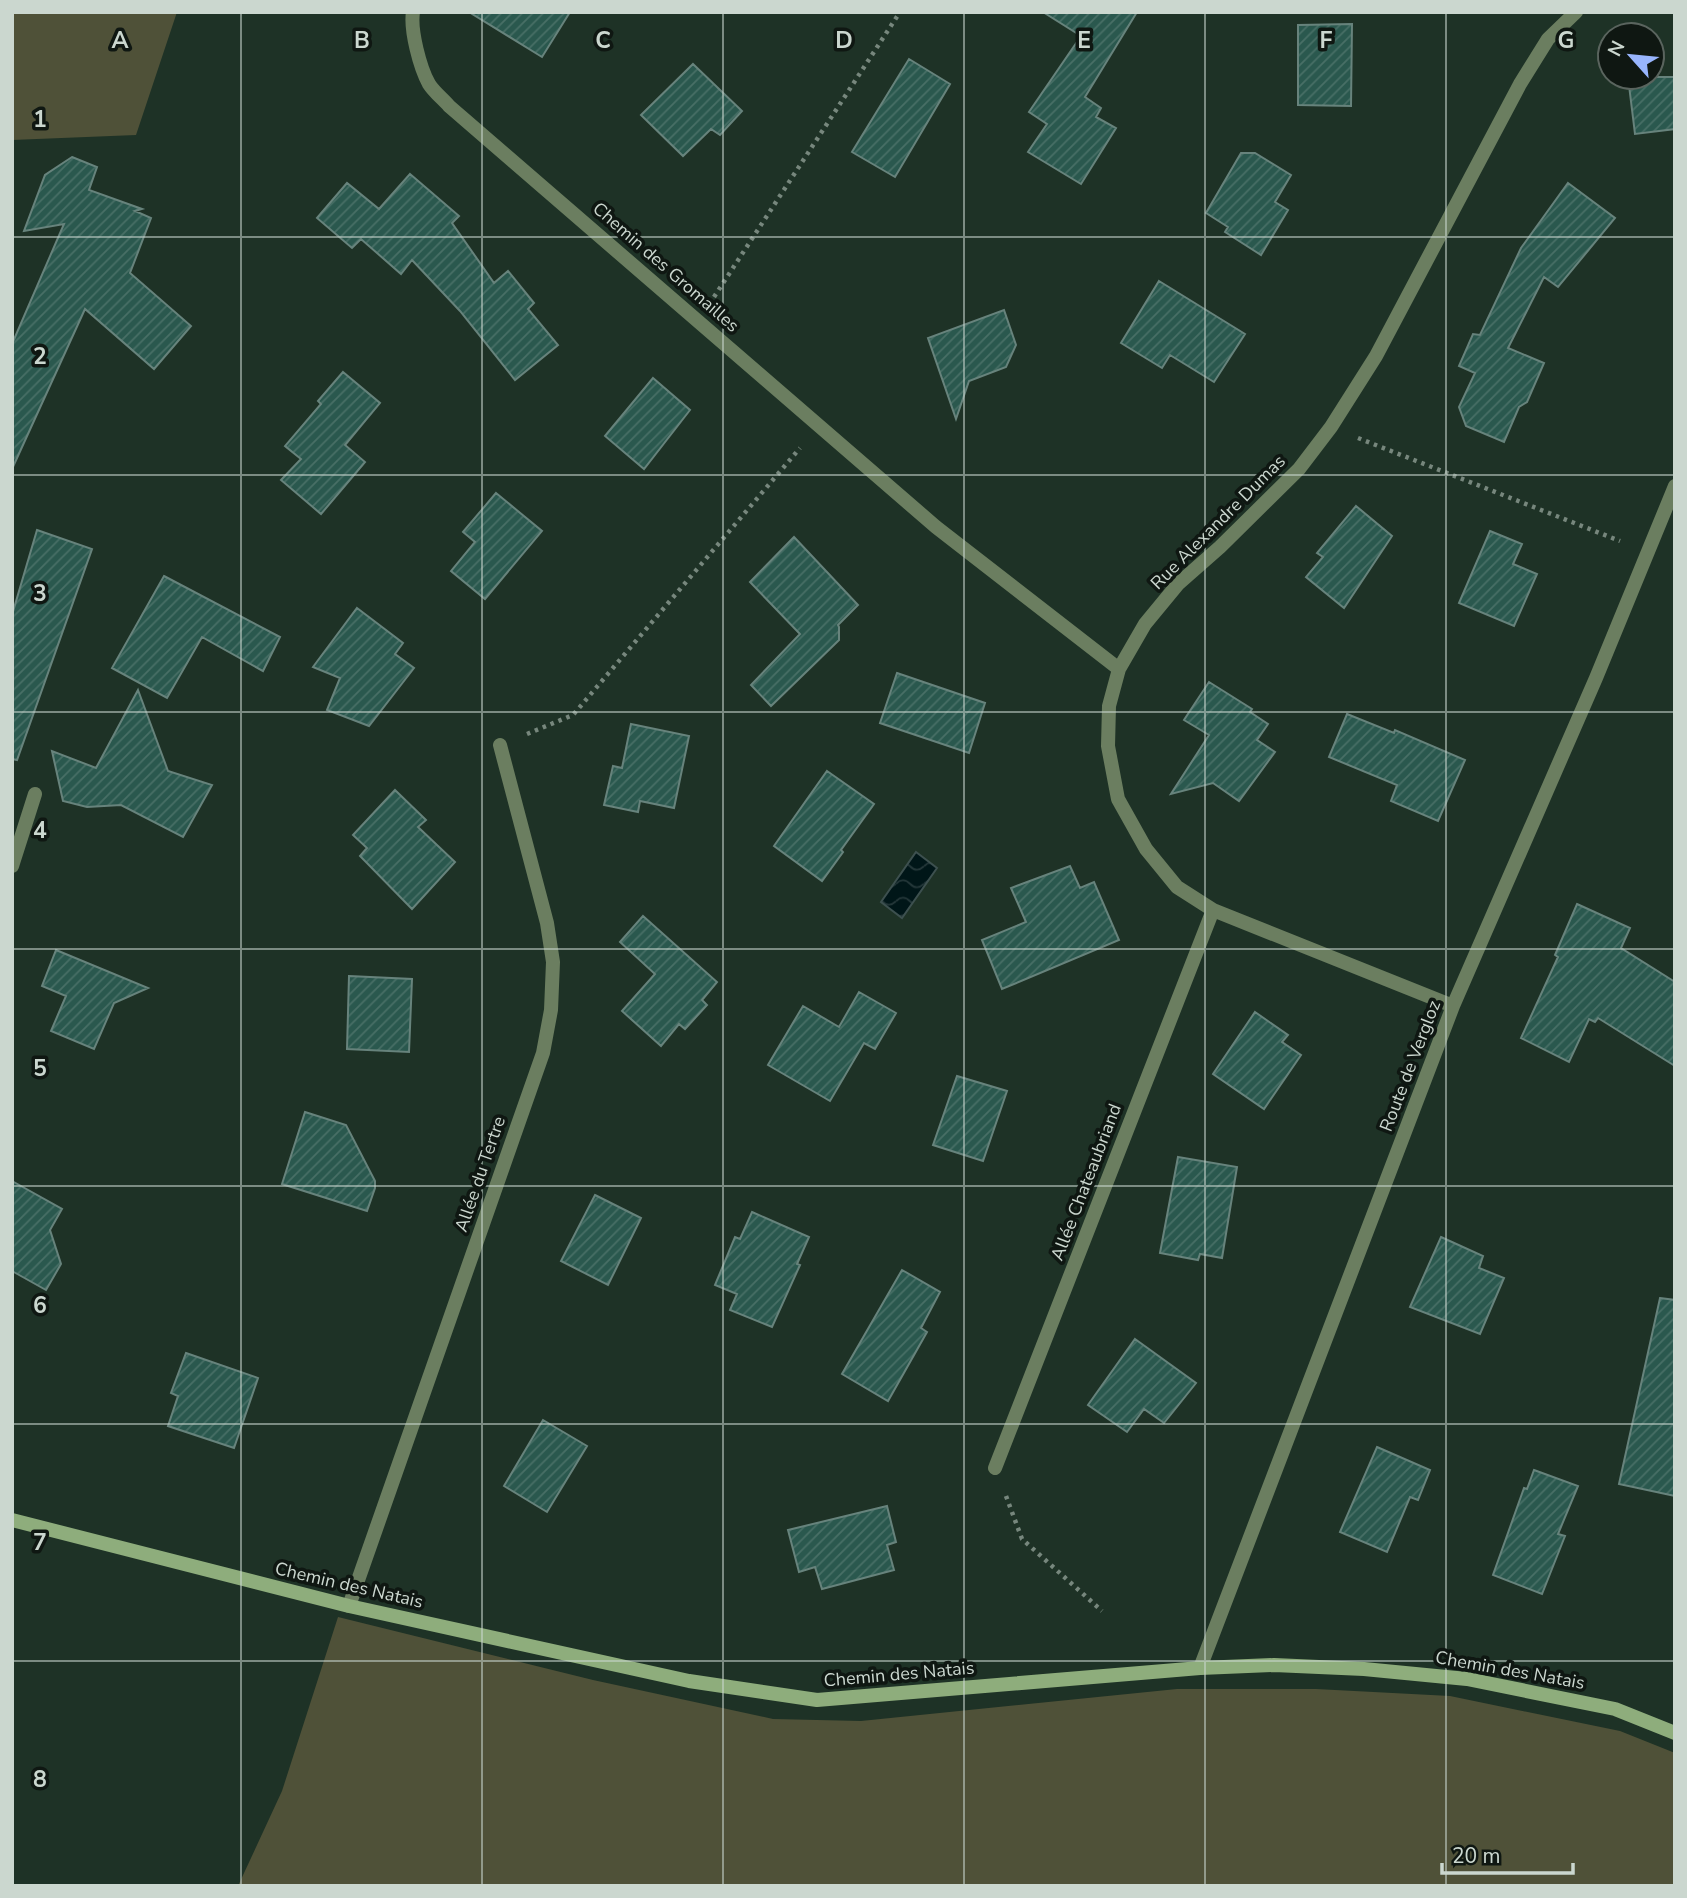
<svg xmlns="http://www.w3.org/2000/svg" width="1687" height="1898" font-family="'Nunito Sans',sans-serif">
<defs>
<pattern id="water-waves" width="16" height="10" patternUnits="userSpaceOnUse" patternTransform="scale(1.75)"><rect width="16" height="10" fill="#001618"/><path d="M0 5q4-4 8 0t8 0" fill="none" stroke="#243739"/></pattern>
<pattern id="building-hatch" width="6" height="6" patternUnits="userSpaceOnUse" patternTransform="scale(1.75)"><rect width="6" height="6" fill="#2a584e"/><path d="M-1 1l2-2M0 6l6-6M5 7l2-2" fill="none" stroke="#486f66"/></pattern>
</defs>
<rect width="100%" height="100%" fill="#1e3226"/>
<!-- grass -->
<path fill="#4f5138" d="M 12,12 L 177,12 L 136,135 L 12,140 Z
M 338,1617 L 593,1680 L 773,1719 L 861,1721 L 1177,1689 L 1316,1689 L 1450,1696 L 1620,1731 L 1675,1753 L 1675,1886 L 238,1886 L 282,1791 Z"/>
<!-- water -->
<path fill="url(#water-waves)" stroke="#3d504f" stroke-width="2" d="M 916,852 L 937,868 L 902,918 L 881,902 Z"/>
<!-- building -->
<path fill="url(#building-hatch)" stroke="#67837c" stroke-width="2" d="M 469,12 L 570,12 L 542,57 Z
M 1043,12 L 1137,12 L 1085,97 L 1101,108 L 1096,117 L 1116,128 L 1081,184 L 1028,152 L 1047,124 L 1029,112 L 1081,36 Z
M 1352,24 L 1351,106 L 1298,105 L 1298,25 Z
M 909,59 L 950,84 L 895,177 L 852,152 Z
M 693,64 L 742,111 L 720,135 L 711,129 L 683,156 L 641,115 Z
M 1628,77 L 1675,77 L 1675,129 L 1635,134 Z
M 1241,153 L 1255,153 L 1291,175 L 1275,202 L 1288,210 L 1261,255 L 1225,232 L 1228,227 L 1206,213 Z
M 72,157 L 97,167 L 89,190 L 142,209 L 135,211 L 151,218 L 130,273 L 191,326 L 154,369 L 85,309 L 12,469 L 12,344 L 64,224 L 24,231 L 45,175 Z
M 410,174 L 459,216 L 452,223 L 494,283 L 508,271 L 534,303 L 528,309 L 558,345 L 515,380 L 460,311 L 412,260 L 401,274 L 361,239 L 352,248 L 317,218 L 347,183 L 379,209 Z
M 1568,183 L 1615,218 L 1558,287 L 1544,277 L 1508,348 L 1544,363 L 1527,402 L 1519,407 L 1504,442 L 1466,426 L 1459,407 L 1475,373 L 1459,366 L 1473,334 L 1480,335 L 1521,248 Z
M 1159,281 L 1245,334 L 1214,382 L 1170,355 L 1162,368 L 1121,343 Z
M 1004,310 L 1016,345 L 1006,367 L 969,381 L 956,419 L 928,338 Z
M 343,372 L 380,403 L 345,445 L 365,462 L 321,514 L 281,480 L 301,459 L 285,446 L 321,404 L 318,401 Z
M 653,378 L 690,410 L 644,469 L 605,436 Z
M 496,493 L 542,531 L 485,599 L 451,571 L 475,542 L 463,532 Z
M 1356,506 L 1392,536 L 1344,608 L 1306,577 L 1323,557 L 1317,553 Z
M 37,530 L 92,549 L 17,760 L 12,759 L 12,615 Z
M 1490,531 L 1522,544 L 1513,564 L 1537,574 L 1514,626 L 1459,603 Z
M 794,537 L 858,605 L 838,625 L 839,627 L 839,640 L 771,706 L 751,685 L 800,634 L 750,582 Z
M 164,576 L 280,637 L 263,671 L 202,637 L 167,698 L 112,668 Z
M 357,608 L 403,643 L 395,654 L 414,668 L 369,726 L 327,710 L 340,678 L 313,667 Z
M 897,673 L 985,703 L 969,753 L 880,723 Z
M 1209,682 L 1252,709 L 1250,712 L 1268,724 L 1257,740 L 1275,752 L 1239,801 L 1213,783 L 1171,794 L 1209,735 L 1184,720 Z
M 138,690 L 168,771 L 212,785 L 183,837 L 121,805 L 87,807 L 63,801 L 52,751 L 96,768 Z
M 1347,714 L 1394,733 L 1395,730 L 1465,760 L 1438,821 L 1391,801 L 1397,785 L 1329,757 Z
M 631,724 L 689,736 L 674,808 L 640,801 L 638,812 L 604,805 L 613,766 L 622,768 Z
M 827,771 L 874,804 L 841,850 L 843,852 L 822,881 L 774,846 Z
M 395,790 L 426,820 L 418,827 L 455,862 L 412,909 L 360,856 L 367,848 L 353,835 Z
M 1070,866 L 1080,888 L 1094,882 L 1119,940 L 1002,989 L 982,940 L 1026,922 L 1011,888 Z
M 1577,904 L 1630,928 L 1621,948 L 1675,982 L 1675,1066 L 1598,1018 L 1595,1022 L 1589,1019 L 1569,1062 L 1521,1038 L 1558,957 L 1555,955 Z
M 643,916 L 717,982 L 702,1000 L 707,1005 L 685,1029 L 679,1024 L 661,1046 L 622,1011 L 655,974 L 620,942 Z
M 56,950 L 148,988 L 114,1003 L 94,1049 L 51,1031 L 66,996 L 42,986 Z
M 349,976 L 412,979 L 409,1052 L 347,1049 Z
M 859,992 L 896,1013 L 875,1049 L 864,1043 L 830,1101 L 768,1065 L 803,1006 L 839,1027 Z
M 1255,1012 L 1288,1035 L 1282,1042 L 1301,1055 L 1264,1109 L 1213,1074 Z
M 957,1076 L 1007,1091 L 983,1161 L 933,1145 Z
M 305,1112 L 346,1125 L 375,1181 L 375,1188 L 367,1211 L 282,1184 Z
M 1178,1157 L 1237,1167 L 1222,1258 L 1200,1254 L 1198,1260 L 1160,1253 Z
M 12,1181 L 62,1209 L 50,1230 L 61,1264 L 46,1290 L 12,1271 Z
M 595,1195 L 641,1218 L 608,1285 L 561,1261 Z
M 752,1212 L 809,1237 L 797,1264 L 800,1265 L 772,1327 L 730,1310 L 737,1294 L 715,1285 L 735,1237 L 740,1239 Z
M 1441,1237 L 1483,1256 L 1479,1268 L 1504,1278 L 1480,1334 L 1410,1307 Z
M 902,1270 L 940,1292 L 921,1328 L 927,1332 L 888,1401 L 842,1374 Z
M 1660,1298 L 1675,1300 L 1675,1496 L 1619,1484 Z
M 1135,1339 L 1196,1383 L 1164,1423 L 1144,1409 L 1127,1432 L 1088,1405 Z
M 186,1353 L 258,1378 L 234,1448 L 168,1426 L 178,1396 L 171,1393 Z
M 543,1420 L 587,1446 L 547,1512 L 504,1486 Z
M 1377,1447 L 1430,1470 L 1418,1500 L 1410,1497 L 1387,1552 L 1340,1532 Z
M 1534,1470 L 1578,1486 L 1558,1534 L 1565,1536 L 1542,1594 L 1493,1575 L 1524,1488 L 1527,1489 Z
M 887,1506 L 896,1542 L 887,1545 L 894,1570 L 822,1589 L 815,1567 L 799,1572 L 788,1530 Z"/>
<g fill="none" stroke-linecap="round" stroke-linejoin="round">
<!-- path -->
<path stroke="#77877d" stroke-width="4.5" stroke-dasharray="3.5 5" stroke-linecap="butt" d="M 714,297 L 900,12
M 1358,438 L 1620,541
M 527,734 L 573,715 L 800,448
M 1006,1496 L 1022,1539 L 1102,1611"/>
<!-- street -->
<path stroke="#6b7e60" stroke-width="14" d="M 413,12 C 410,30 420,68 429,84 C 434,92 443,99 449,106 L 936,527 L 1119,669
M 12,866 L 35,794
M 1453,1006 L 1213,910 L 1177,887 L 1146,849 L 1118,799 L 1108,746 L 1109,706 L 1119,669 L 1145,624 L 1178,584 L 1220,547 L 1299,469 L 1331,427 L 1376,356 L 1520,84 L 1548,39 L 1576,12
M 995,1468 L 1213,910
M 349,1606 L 543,1053 L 551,1010 L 553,962 L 547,923 L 500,745
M 1200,1668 L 1453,1006 L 1596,678 L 1675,486"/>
<!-- secondary -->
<path stroke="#8ead7c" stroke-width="14" d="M 12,1520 L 349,1606 L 689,1681 L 817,1700 L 1200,1668 L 1274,1665 L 1364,1669 L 1467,1679 L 1615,1709 L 1675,1733"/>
</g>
<!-- grid -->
<path fill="none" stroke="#cbd7cf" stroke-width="2" stroke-opacity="0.55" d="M 241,12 L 241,1886M 482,12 L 482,1886M 723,12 L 723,1886M 964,12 L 964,1886M 1205,12 L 1205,1886M 1446,12 L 1446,1886M 12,237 L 1675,237M 12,475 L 1675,475M 12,712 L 1675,712M 12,949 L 1675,949M 12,1186 L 1675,1186M 12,1424 L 1675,1424M 12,1661 L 1675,1661"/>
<g text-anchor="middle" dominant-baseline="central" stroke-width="7" stroke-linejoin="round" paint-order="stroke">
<!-- street labels -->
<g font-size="18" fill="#cbd7cf" stroke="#0f1712">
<text transform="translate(666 267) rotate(41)">Chemin des Gromailles</text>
<text transform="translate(1218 522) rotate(-45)">Rue Alexandre Dumas</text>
<text transform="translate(1410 1066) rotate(-69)">Route de Vergloz</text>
<text transform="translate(480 1174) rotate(-71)">Allée du Tertre</text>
<text transform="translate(1086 1182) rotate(-69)">Allée Chateaubriand</text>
<text transform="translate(349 1585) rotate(13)">Chemin des Natais</text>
<text transform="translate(1510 1670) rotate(10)">Chemin des Natais</text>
<text transform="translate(899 1674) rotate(-5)">Chemin des Natais</text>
</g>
</g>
<g font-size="23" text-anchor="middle" font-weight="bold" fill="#cbd7cf" stroke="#0f1712" stroke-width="7" stroke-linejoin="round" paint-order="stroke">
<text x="120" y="48">A</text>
<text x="362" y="48">B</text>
<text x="603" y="48">C</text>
<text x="844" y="48">D</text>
<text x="1084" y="48">E</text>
<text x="1326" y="48">F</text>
<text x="1566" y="48">G</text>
<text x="40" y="127">1</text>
<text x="40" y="364">2</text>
<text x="40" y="601">3</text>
<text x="40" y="838">4</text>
<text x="40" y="1076">5</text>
<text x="40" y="1313">6</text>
<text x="40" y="1550">7</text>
<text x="40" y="1787">8</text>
</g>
<!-- border -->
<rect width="1687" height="1898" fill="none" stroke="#cbd7cf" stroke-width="28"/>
<!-- north arrow -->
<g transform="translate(1631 56) rotate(297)"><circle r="33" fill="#0f1712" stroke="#5a645e" stroke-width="2"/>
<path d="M0-5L12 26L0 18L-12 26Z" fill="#98b5fd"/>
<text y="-10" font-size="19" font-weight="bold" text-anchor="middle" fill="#cbd7cf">N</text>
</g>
<!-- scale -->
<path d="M1442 1863v10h131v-10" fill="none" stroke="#cbd7cf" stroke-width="3.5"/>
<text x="1452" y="1863" font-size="21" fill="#cbd7cf" stroke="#0f1712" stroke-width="5" paint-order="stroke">20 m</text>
</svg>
